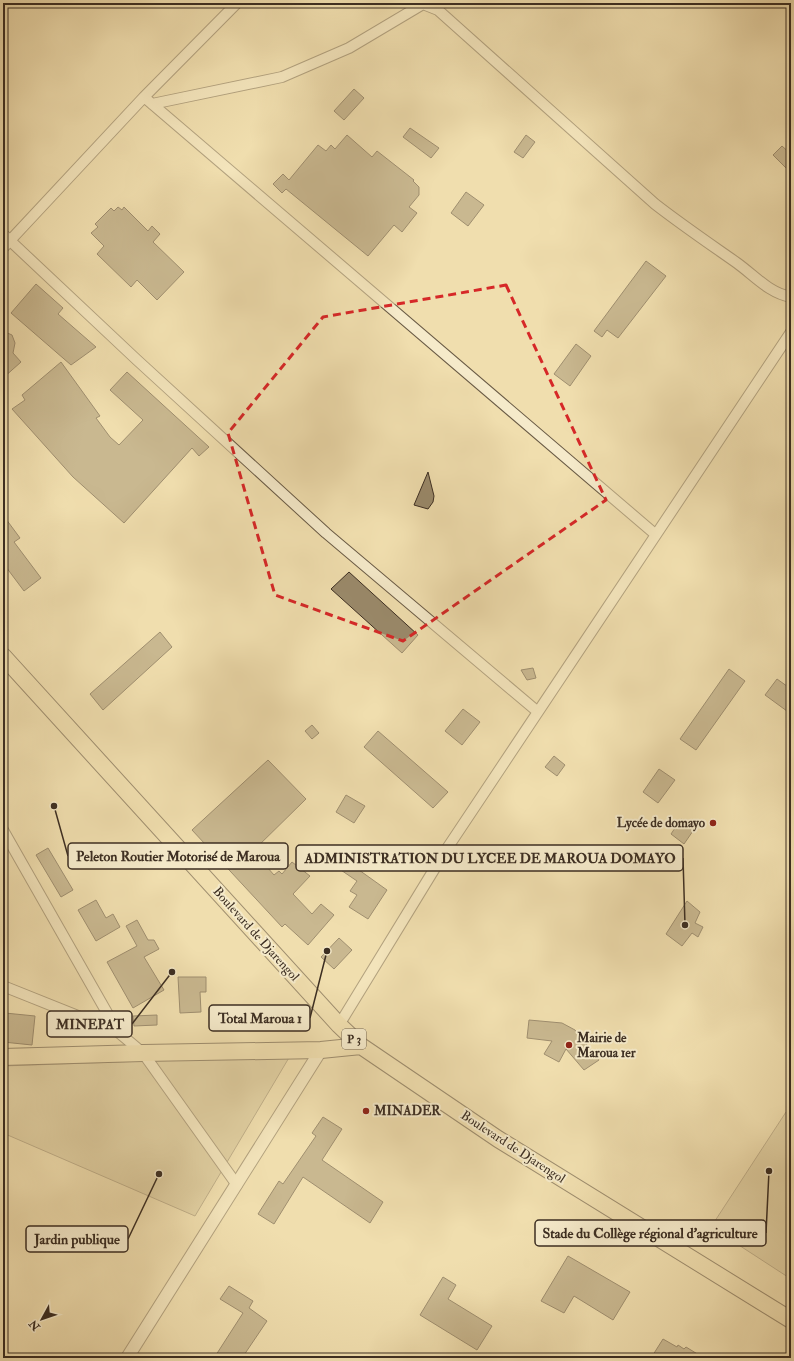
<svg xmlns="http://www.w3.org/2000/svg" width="794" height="1361" font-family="'IM FELL Double Pica',serif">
<rect width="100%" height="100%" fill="#f0deae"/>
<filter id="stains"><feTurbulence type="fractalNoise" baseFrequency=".005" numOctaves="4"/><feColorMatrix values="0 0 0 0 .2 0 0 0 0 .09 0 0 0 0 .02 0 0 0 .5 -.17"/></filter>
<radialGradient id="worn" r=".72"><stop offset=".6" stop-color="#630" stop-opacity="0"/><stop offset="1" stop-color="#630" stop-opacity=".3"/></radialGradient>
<!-- green -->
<path fill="#d1c096" stroke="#86775c" d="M 290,1056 L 195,1216 L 3,1133 L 3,1066 Z
M 786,1112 L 791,1116 L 791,1279 L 711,1227 Z"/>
<!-- building -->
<path fill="#9a8a6b" stroke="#3c2e22" d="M 354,89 L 364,98 L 344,120 L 334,111 Z
M 410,128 L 439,148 L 431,158 L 403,137 Z
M 347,135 L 372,157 L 377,151 L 414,180 L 413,181 L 419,187 L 419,195 L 409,207 L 417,213 L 402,232 L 394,225 L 368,256 L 286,189 L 282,193 L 273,184 L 283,174 L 289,180 L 318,145 L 326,151 L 331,145 L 335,149 Z
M 526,135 L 535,142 L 523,158 L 514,152 Z
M 782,146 L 791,154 L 791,173 L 773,155 Z
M 466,192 L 484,205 L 468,226 L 451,213 Z
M 118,207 L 122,210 L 124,207 L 148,231 L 152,226 L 160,234 L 153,242 L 184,272 L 157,300 L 137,280 L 131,287 L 97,254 L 104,246 L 91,233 L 98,227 L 95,224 L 111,208 L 114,211 Z
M 646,261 L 666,276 L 618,338 L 607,330 L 602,337 L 594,331 Z
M 36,284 L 63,308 L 58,314 L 96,347 L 71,365 L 11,313 Z
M 3,331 L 12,335 L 15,343 L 13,353 L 21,362 L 3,378 Z
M 576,344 L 591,356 L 570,386 L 554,374 Z
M 61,362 L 100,416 L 96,418 L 110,437 L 119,445 L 143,420 L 110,390 L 127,372 L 209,447 L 199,456 L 192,448 L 124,523 L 73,477 L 12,409 L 25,400 L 22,395 Z
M 428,472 L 434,496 L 433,502 L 428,509 L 414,505 Z
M 3,515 L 20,538 L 14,542 L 41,578 L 24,591 L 3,563 Z
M 349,572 L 418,635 L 402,653 L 331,589 Z
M 160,632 L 172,647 L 103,710 L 90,694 Z
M 533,668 L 536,678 L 527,680 L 521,670 Z
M 729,669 L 745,681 L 696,750 L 680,739 Z
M 777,679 L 791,689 L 791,714 L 765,695 Z
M 463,709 L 480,722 L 462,745 L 445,731 Z
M 312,725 L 319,733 L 312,739 L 305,731 Z
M 378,731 L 448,792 L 433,808 L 364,747 Z
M 554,756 L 565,765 L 557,776 L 545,767 Z
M 268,760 L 306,799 L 253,851 L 274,875 L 279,871 L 282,874 L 292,862 L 310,876 L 293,894 L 312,914 L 321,904 L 334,915 L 308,945 L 285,924 L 282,927 L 192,830 Z
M 659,769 L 675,780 L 658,803 L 643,792 Z
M 346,795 L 365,806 L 354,823 L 336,812 Z
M 681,819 L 695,828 L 684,844 L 671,834 Z
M 48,848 L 73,890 L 61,897 L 36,855 Z
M 338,855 L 387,890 L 368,919 L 349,907 L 357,895 L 350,891 L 357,881 L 332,864 Z
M 96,900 L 106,918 L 113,914 L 120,927 L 96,941 L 78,910 Z
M 687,901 L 700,912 L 695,923 L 703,927 L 698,937 L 692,933 L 682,946 L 666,934 Z
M 137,920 L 148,940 L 154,940 L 159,949 L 144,957 L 164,990 L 133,1008 L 107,962 L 137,946 L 126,926 Z
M 339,938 L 352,950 L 334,969 L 321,957 Z
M 178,977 L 206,977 L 206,992 L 200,992 L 201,1012 L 180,1013 Z
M 5,1013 L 35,1016 L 32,1045 L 3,1042 Z
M 157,1015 L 157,1025 L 134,1026 L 133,1016 Z
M 529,1020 L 562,1023 L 575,1030 L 599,1060 L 584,1070 L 566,1049 L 559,1062 L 544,1054 L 552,1041 L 527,1038 Z
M 323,1117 L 342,1129 L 322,1160 L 383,1202 L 370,1223 L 303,1177 L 274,1224 L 258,1214 L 279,1181 L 283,1184 L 316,1136 L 312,1133 Z
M 568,1256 L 630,1292 L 613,1320 L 574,1296 L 564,1313 L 541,1301 Z
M 443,1277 L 456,1285 L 448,1299 L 492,1326 L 477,1350 L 420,1315 Z
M 229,1286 L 253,1301 L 249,1308 L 267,1321 L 242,1358 L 214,1358 L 243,1313 L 220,1299 Z
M 663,1339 L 677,1347 L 678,1345 L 684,1349 L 686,1347 L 704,1358 L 651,1358 Z"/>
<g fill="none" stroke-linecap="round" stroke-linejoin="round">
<!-- minor casing -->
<g stroke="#695a45" stroke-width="12">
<path id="minor" d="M 144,97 L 655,534
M 152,104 L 282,77 L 349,48 L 423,4 L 438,10 L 655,204 C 682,225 710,244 737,263 C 755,276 769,293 791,297
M 3,234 L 137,360 L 326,533 L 538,712
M 3,248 L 144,97 L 237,3
M 3,830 L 118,1032 L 143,1053 L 237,1185
M 3,986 L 118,1032
M 339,1025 L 446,850 L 791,332"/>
</g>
<!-- tertiary casing -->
<g stroke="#695a45" stroke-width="14">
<path id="tertiary" d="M 127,1358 L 321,1050"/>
</g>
<!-- primary casing -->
<g stroke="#3c2e22" stroke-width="18">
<path id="primary" d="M 3,656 L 339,1025 L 361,1046 L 498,1139 L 791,1320
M 3,1057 L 143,1053 L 321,1050 L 361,1046"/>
</g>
<!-- minor -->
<use href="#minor" stroke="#f5eaca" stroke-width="10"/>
<!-- tertiary -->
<use href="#tertiary" stroke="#f5eaca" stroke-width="12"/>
<!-- primary -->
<use href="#primary" stroke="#f0deae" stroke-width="16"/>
</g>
<!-- marked area -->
<path d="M0 0H794V1361H0ZM 506,285 L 606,500 L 403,641 L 275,595 L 228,433 L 323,317 Z" fill="#f0deae" fill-opacity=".55" fill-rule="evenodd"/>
<path fill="none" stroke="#d62828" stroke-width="3" stroke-dasharray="8 5" stroke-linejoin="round" d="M 506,285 L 606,500 L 403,641 L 275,595 L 228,433 L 323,317 Z"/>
<!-- markers -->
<g fill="#8f2418" stroke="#f5eaca" stroke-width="1.5">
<circle cx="713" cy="823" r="4"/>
<circle cx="569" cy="1045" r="4"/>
<circle cx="366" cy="1111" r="4"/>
</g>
<g text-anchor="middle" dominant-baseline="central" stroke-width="4" stroke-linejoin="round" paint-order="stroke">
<!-- shield labels -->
<rect fill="#f5eaca" stroke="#746654" stroke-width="1" x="342" y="1029" width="24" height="20" rx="3"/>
<g font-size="12" font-weight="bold" fill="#3c2e22">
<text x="354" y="1039">P 3</text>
</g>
<!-- poi labels -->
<g font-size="13" font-weight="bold" fill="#3c2e22" stroke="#f5eaca" text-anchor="start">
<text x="705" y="823" text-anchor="end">Lycée de domayo</text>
<text x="577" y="1038">Mairie de<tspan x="577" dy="15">Maroua 1er</tspan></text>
<text x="374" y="1111">MINADER</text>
</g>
<!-- street labels -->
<g font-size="13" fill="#3c2e22" stroke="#f5eaca">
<text transform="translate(256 934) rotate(48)">Boulevard de Djarengol</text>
<text transform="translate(513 1147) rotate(33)">Boulevard de Djarengol</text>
</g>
</g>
<!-- callouts -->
<path fill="none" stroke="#3c2e22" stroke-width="1.5" d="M54 806L68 856M685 925L683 858M327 951L310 1018M172 972L132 1024M769 1171L766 1233M159 1174L128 1239"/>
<g fill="#3c2e22" stroke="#f5eaca" stroke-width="1.5">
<circle cx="54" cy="806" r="4"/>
<circle cx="685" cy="925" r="4"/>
<circle cx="327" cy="951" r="4"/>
<circle cx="172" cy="972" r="4"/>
<circle cx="769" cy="1171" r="4"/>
<circle cx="159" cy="1174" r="4"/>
</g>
<g fill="#f5eaca" stroke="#3c2e22" stroke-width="1.5">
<rect x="68" y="843" width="220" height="26" rx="4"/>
<rect x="296" y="845" width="387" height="26" rx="4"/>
<rect x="209" y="1005" width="101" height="26" rx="4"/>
<rect x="47" y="1011" width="85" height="26" rx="4"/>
<rect x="535" y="1220" width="231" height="26" rx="4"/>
<rect x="26" y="1226" width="102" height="26" rx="4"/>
</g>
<g font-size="14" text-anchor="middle" font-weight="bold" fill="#3c2e22">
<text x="178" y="861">Peleton Routier Motorisé de Maroua</text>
<text x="490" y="863">ADMINISTRATION DU LYCEE DE MAROUA DOMAYO</text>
<text x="260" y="1023">Total Maroua 1</text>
<text x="90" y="1029">MINEPAT</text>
<text x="650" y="1238">Stade du Collège régional d'agriculture</text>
<text x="77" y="1244">Jardin publique</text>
</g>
<!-- margin -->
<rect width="794" height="1361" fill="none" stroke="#f0deae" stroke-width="16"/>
<rect x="4" y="4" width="786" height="1353" fill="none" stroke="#3c2e22" stroke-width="2"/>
<rect x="8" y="8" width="778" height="1345" fill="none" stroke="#3c2e22"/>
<!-- north arrow -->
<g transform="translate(42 1319) rotate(230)" stroke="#f5eaca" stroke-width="3" paint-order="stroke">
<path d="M0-3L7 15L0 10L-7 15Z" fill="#3c2e22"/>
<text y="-6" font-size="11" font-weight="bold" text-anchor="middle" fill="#3c2e22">N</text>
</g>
<rect width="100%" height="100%" filter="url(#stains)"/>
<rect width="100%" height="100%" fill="url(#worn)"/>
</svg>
